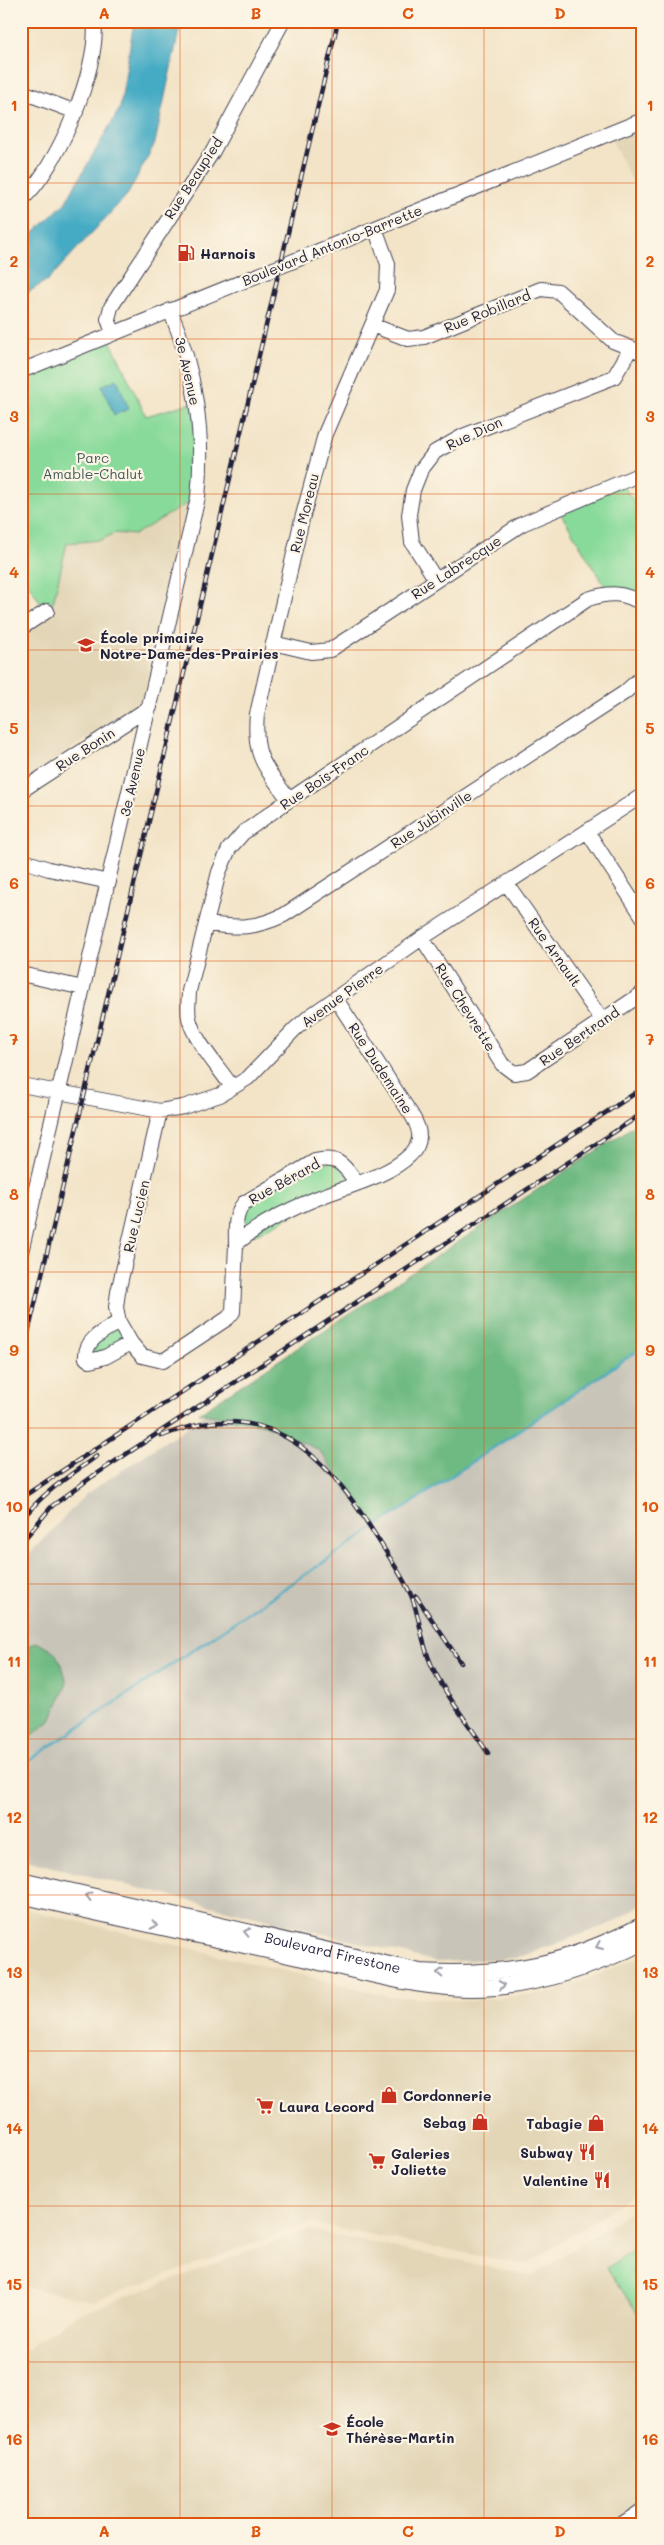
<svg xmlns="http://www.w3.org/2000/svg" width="664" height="2545" font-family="Mali,sans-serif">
<rect width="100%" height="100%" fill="#fcf5e5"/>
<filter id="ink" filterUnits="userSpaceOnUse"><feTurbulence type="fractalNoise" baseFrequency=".02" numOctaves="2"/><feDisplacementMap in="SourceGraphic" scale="10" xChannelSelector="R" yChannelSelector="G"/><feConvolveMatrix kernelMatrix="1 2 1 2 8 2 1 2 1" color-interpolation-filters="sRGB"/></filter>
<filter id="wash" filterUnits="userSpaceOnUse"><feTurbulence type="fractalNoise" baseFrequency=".0096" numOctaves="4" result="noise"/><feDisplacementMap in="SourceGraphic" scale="20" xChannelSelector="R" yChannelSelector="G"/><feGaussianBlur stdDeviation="1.12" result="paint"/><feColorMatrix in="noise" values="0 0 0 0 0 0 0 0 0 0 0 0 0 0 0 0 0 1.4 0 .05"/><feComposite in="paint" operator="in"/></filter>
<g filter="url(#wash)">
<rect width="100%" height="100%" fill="#f3e4c8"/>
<!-- built -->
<path fill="#e3d6b7" d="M 643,114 L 643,203 L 606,129 Z
M 192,501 L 172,584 L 165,593 L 148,659 L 150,671 L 143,699 L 24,782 L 21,791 L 21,632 L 53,603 L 67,543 L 101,540 L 115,533 L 134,535 Z
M 21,1908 L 389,1996 L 468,2001 L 554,1992 L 643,1955 L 643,2189 L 526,2265 L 310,2223 L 94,2301 L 21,2286 Z
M 643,2203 L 643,2505 L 615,2524 L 21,2524 L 21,2353 L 75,2315 L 308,2230 L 532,2276 Z"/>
<!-- industrial -->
<path fill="#c8c4b8" d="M 643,1124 L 643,1903 L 615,1922 L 517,1958 L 438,1962 L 21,1859 L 21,1563 L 86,1494 Z"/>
<!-- green -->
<path fill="#88da9a" stroke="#557e6a" d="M 110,340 L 146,416 L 197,401 L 198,497 L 134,535 L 115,533 L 101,540 L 67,543 L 53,603 L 44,608 L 21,573 L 21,373 Z
M 620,482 L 643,513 L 643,604 L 609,593 L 558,509 Z
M 334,1159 L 357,1183 L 236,1244 L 238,1210 L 253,1196 Z
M 119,1322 L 131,1343 L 90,1361 L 88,1344 Z
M 643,2244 L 643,2321 L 607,2268 Z"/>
<!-- forest -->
<path fill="#6eba82" stroke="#486e5e" d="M 643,1120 L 643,1348 L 375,1528 L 319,1450 L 265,1425 L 199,1413 Z
M 37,1642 L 55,1653 L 62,1665 L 67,1683 L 51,1720 L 21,1745 L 21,1649 Z"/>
<!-- water -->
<path fill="#44abc4" stroke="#336680" d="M 134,21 L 181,21 L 155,143 L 128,194 L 49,279 L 21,297 L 21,245 L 65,203 L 120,108 Z
M 117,379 L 129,409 L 114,415 L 102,386 Z"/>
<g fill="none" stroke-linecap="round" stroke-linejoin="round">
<!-- stream -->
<path stroke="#44abc4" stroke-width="2.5" d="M 21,1766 L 643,1347"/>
</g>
</g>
<g filter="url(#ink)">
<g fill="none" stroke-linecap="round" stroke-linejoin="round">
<!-- minor casing -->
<g stroke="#413f50" stroke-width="16">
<path id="minor" d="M 21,94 L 28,94 L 76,112
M 21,200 C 56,172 101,65 94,21
M 372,325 L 408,339 L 424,337 L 541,289 L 558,291 L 613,341 L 643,353
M 113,333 L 108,319 L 111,307 L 213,151 L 283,21
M 21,371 L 643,120
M 436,580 L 412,542 L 409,515 L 413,490 L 421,470 L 435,452 L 463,436 L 614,377 L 631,348
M 21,628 L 47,611
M 273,643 L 311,652 L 330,650 L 522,524 L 643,473
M 21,791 L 150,707
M 289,800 C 265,766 253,758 257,714 L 302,519 L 325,434 L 387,290 L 388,264 L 375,228
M 587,831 L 643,917
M 21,860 L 49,869 L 109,882
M 507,884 L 602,1020
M 206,924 C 239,928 254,929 284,915 L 624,693 L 643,676
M 422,938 L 502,1064 L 514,1073 L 527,1071 L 643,993
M 21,974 L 83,988
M 21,1085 L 160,1111 L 183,1107 L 220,1095 L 248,1078 L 295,1029 L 310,1016 L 422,938 L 643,795
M 232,1087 C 220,1069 193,1039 189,1018 C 187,1009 189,999 189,991 L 219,872 L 229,849 L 243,833 L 289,800 L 588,599 C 610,592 623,592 643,604
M 236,1244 C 236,1229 234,1215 244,1203 L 315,1161 C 339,1155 344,1166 357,1183
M 21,1252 L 198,497 C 205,434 195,369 170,310
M 119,1322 L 131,1343 L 105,1357 L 90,1361 L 86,1358 C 84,1340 105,1330 119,1322 L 116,1307 L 118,1292 L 160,1111
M 131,1343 L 142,1356 L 163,1361 L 228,1318 L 233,1312 L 236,1244 C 260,1223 290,1209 320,1197 C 348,1186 389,1176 410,1155 C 424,1142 420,1128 411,1114 L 336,999
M 622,2524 L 643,2510"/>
</g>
<!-- major casing -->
<g stroke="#413f50" stroke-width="18">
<g id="major">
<path id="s1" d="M 21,1880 L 420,1972 C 506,1977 565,1965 643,1925"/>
<path d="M 21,1895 C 113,1917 206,1936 298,1957 C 363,1971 427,1993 495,1987 C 546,1982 597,1965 643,1942"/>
</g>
</g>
<!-- minor -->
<use href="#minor" stroke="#fff" stroke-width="14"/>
<!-- major -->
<use href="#major" stroke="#fff" stroke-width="16"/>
<!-- rail casing -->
<g stroke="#22223b" stroke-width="4.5">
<path id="rail" d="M 21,1363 L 338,21
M 162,1436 C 265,1394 323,1451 374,1533 C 387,1554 401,1573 411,1595 C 420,1617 421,1642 431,1664 C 445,1695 469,1724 488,1753
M 21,1498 L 643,1088
M 21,1521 C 41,1494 70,1475 97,1456
M 21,1543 L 52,1506 L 93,1476 L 643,1113
M 416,1596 L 461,1663"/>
</g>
<!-- rail -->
<use href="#rail" stroke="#fcf5e5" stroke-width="2.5" stroke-dasharray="8" stroke-linecap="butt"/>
</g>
<!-- one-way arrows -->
<defs><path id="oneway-chevron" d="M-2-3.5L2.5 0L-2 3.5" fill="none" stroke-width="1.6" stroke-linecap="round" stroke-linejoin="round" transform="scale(1.25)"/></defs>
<g stroke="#9c9ca7">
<use href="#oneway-chevron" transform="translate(89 1896) rotate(-166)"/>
<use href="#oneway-chevron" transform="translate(154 1925) rotate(12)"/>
<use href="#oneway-chevron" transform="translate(247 1932) rotate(-168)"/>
<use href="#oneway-chevron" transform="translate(599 1946) rotate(157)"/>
<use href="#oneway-chevron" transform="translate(440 1973) rotate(-177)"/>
<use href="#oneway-chevron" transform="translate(502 1985) rotate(-9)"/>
</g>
</g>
<!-- grid -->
<path fill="none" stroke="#de560e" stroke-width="1" stroke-opacity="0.55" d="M 180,21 L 180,2524M 332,21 L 332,2524M 484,21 L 484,2524M 21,183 L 643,183M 21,339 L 643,339M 21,494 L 643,494M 21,650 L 643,650M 21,806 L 643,806M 21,961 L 643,961M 21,1117 L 643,1117M 21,1272 L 643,1272M 21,1428 L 643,1428M 21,1584 L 643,1584M 21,1739 L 643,1739M 21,1895 L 643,1895M 21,2051 L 643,2051M 21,2206 L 643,2206M 21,2362 L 643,2362"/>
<!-- icons -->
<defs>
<g id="fuel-bare" transform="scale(1.35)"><path d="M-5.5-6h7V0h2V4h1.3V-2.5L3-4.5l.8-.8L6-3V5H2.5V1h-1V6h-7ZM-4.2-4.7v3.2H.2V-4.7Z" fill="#c8321e" stroke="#fcf5e5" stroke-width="2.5" paint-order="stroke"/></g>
<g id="school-bare" transform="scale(1.35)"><path d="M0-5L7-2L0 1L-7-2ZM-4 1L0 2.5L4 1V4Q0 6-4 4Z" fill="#c8321e" stroke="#fcf5e5" stroke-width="2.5" paint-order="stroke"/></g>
<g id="shop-bare" transform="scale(1.35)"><path d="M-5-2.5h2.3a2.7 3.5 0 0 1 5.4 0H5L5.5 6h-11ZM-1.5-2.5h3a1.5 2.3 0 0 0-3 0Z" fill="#c8321e" stroke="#fcf5e5" stroke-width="2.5" paint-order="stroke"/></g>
<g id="supermarket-bare" transform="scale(1.35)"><path d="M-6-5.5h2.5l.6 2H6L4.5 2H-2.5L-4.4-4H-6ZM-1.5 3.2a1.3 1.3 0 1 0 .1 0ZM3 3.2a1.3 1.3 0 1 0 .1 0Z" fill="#c8321e" stroke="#fcf5e5" stroke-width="2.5" paint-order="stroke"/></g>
<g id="restaurant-bare" transform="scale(1.35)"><path d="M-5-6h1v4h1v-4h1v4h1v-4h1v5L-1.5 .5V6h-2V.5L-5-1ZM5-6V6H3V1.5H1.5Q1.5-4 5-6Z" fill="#c8321e" stroke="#fcf5e5" stroke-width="2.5" paint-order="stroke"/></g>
</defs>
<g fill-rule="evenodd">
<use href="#fuel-bare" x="186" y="253"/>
<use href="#school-bare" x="86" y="645"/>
<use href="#shop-bare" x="389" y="2095"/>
<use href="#supermarket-bare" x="265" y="2106"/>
<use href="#shop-bare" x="480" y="2122"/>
<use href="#shop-bare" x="596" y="2123"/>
<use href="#restaurant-bare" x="587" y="2152"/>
<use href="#supermarket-bare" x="377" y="2161"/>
<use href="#restaurant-bare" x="602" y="2180"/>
<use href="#school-bare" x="332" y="2429"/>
</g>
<g text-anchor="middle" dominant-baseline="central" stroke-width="4.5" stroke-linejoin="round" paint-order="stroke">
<!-- street labels -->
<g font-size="14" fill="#22223b" stroke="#fcf5e5">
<text transform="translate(193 178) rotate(-57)">Rue Beaupied</text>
<text transform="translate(332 245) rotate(-22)">Boulevard Antonio-Barrette</text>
<text transform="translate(487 311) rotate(-22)">Rue Robillard</text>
<text transform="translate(188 371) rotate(77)">3e Avenue</text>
<text transform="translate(474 433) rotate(-25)">Rue Dion</text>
<text transform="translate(304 513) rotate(-76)">Rue Moreau</text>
<text transform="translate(456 567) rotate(-33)">Rue Labrecque</text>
<text transform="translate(85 749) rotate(-33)">Rue Bonin</text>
<text transform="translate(324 777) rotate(-34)">Rue Bois-Franc</text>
<text transform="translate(132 782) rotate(-77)">3e Avenue</text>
<text transform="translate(431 819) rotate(-33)">Rue Jubinville</text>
<text transform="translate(555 952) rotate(55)">Rue Arnault</text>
<text transform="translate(342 995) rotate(-36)">Avenue Pierre</text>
<text transform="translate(466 1007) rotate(58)">Rue Chevrette</text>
<text transform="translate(579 1036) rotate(-34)">Rue Bertrand</text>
<text transform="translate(381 1068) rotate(57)">Rue Dudemaine</text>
<text transform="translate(284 1181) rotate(-29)">Rue Bérard</text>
<text transform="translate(136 1216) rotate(-77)">Rue Lucien</text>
<text stroke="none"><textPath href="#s1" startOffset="320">Boulevard Firestone</textPath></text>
</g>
<!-- poi labels -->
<g font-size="14" font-weight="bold" fill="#22223b" stroke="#fcf5e5" text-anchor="start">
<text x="200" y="253">Harnois</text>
<text x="100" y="637">École primaire<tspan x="100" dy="16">Notre-Dame-des-Prairies</tspan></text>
<text x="403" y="2095">Cordonnerie</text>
<text x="279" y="2106">Laura Lecord</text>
<text x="466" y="2122" text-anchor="end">Sebag</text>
<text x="582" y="2123" text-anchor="end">Tabagie</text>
<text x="573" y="2152" text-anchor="end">Subway</text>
<text x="391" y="2153">Galeries<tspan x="391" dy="16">Joliette</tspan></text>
<text x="588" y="2180" text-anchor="end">Valentine</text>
<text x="346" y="2421">École<tspan x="346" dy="16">Thérèse-Martin</tspan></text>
</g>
<!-- park labels -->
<g font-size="14" fill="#415958" stroke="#fcf5e5">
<text x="93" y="457">Parc<tspan x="93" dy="16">Amable-Chalut</tspan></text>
</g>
</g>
<!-- margin -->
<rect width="664" height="2545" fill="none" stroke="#fcf5e5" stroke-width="55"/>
<rect x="28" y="28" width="608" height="2490" fill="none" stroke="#de560e" stroke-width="2"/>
<g font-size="16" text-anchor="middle" font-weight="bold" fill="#de560e">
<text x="104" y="19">A</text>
<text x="256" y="19">B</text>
<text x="408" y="19">C</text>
<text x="560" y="19">D</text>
<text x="14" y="111">1</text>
<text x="650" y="111">1</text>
<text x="14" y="267">2</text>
<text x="650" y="267">2</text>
<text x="14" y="422">3</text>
<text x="650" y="422">3</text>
<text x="14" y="578">4</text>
<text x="650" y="578">4</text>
<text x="14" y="734">5</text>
<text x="650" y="734">5</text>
<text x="14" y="889">6</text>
<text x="650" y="889">6</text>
<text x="14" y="1045">7</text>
<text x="650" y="1045">7</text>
<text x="14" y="1200">8</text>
<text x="650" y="1200">8</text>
<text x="14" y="1356">9</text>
<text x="650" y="1356">9</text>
<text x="14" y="1512">10</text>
<text x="650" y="1512">10</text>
<text x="14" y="1667">11</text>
<text x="650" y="1667">11</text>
<text x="14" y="1823">12</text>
<text x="650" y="1823">12</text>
<text x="14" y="1978">13</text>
<text x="650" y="1978">13</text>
<text x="14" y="2134">14</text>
<text x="650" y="2134">14</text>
<text x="14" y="2290">15</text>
<text x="650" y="2290">15</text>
<text x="14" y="2445">16</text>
<text x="650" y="2445">16</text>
<text x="104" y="2537">A</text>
<text x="256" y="2537">B</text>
<text x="408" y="2537">C</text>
<text x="560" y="2537">D</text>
</g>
</svg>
